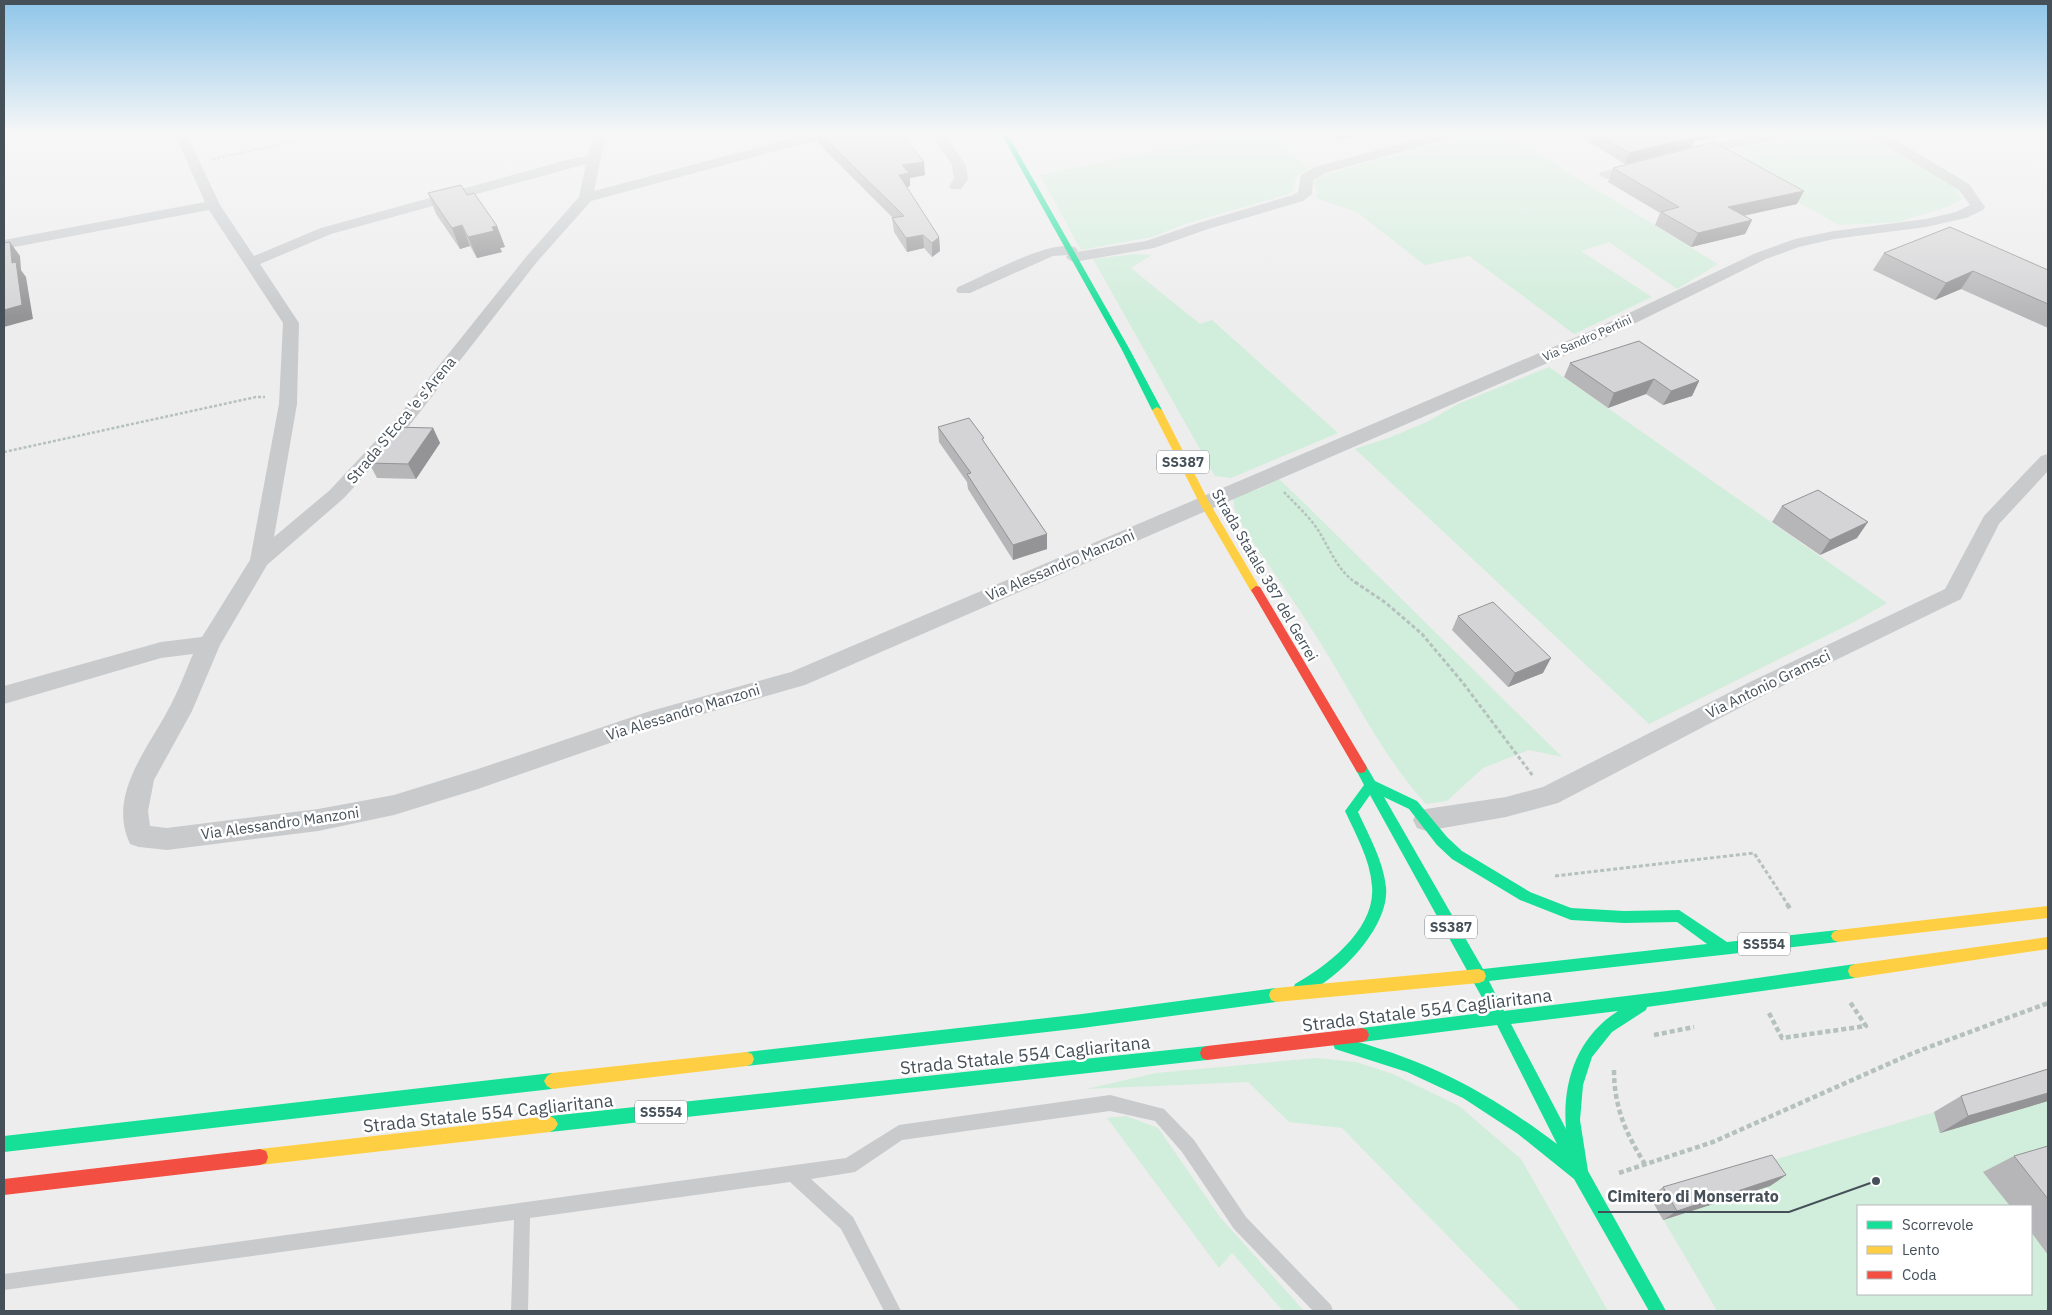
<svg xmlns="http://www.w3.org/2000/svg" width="2052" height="1315" font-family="'IBM Plex Sans',sans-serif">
<rect width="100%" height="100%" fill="#eeeded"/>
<!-- green -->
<path fill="#d1eddb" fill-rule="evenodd" d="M 1225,133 L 1271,133 L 1309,170 L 1297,175 L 1293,190 L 1289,194 L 1185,224 L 1152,237 L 1081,250 L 1040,175 L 1228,136 Z
M 1475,133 L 1504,133 L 1718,264 L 1677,289 L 1609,242 L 1581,251 L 1652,297 L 1574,334 L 1469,256 L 1425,265 L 1356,212 L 1316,198 L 1317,193 L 1313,183 L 1319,176 Z
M 1829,134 L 1875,140 L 1944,180 L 1956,189 L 1962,199 L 1950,206 L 1898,222 L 1839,225 L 1713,155 C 1751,144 1789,136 1829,134 Z
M 1134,254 L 1152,255 L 1131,268 L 1200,324 L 1212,320 L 1338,433 L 1231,478 L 1215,476 L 1093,259 Z
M 1549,367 L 1887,603 L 1856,621 L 1649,724 L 1355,449 L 1391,437 L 1427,422 L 1458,404 Z
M 1279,479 L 1302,501 L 1562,757 L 1529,750 L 1483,768 L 1447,801 L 1426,804 C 1381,755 1352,692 1316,636 C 1294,600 1268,565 1244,529 L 1235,510 L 1233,498 L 1238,495 L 1259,489 Z
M 1316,1058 L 1356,1062 L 1393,1074 L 1459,1106 L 1521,1159 L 1608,1311 L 1521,1311 L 1342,1128 L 1289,1122 L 1248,1082 L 1086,1089 L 1156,1073 Z
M 2048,1078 L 2048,1311 L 1717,1311 L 1650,1197 ZM 1858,1206 L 2031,1206 L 2031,1294 L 1858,1294 Z
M 1126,1116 L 1158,1128 L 1220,1217 L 1304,1311 L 1283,1311 L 1232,1253 L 1219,1268 L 1107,1118 Z"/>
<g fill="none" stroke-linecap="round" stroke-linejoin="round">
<!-- path-far3 -->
<path stroke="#b5c1bd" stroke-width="2" stroke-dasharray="2.5 2" stroke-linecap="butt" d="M 213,159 L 331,133"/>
<!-- path-far2 -->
<path stroke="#b5c1bd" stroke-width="2.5" stroke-dasharray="3 2" stroke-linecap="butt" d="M 4,452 L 256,397 L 265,397
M 1284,492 C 1295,504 1309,516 1318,530 C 1330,549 1337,570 1356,583"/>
<!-- path-far1 -->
<path stroke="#b5c1bd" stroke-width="3" stroke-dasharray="4 2.5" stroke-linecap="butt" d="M 1355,582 L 1386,603 L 1422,634 L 1463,683 L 1533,776
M 1555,876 L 1754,853 L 1788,905"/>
<!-- path -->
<path stroke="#b5c1bd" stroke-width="4.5" stroke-dasharray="5 3" stroke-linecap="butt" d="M 1787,904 L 1791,910
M 1769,1013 L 1782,1038 L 1866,1026 L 1850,1002
M 1654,1035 L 1694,1027
M 1614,1070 C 1614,1107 1626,1134 1645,1164
M 1619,1173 L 1713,1142 L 1913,1053 L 2048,1003"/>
<!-- lane -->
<path fill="#c8cacc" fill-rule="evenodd" d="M 1110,1095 L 1164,1109 L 1194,1140 L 1246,1217 L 1331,1305 L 1333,1311 L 1313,1311 L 1234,1229 L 1182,1152 L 1155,1121 L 1110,1111 L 902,1140 L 855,1172 L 811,1179 L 853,1217 L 901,1311 L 884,1311 L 841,1229 L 790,1182 L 530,1218 L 528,1311 L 511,1311 L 514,1220 L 4,1290 L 4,1274 L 846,1158 L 899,1125 Z"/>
<!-- street -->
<path fill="#c8cacc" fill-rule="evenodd" d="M 174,133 L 186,133 L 220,205 L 254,256 L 321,228 L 570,159 L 588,156 L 594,133 L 606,133 L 594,191 L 812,133 L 832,133 L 831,136 L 591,201 L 536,263 L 409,426 L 344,498 L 267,565 L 220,645 L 192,711 L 154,780 L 148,811 L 150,826 L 167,828 L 318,809 L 394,795 L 478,769 L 647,712 L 791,672 L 1593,330 L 1756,253 L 1795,239 L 1834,231 L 1926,219 L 1956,212 L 1970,205 L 1959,190 L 1870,136 L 1869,133 L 1884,133 L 1969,184 L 1985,207 L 1983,210 L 1966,218 L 1926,227 L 1834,239 L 1799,247 L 1766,259 L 1605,338 L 805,685 L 650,729 L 478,789 L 394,815 L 318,831 L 167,850 L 139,847 L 130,844 C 107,796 147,750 168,710 C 178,692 185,673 193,654 L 161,658 L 4,704 L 4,686 L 161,642 L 202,637 L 250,560 L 279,404 L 283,323 L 209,210 L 4,249 L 4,240 L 205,202 ZM 586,164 L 579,197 L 526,257 L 397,418 L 330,490 L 274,537 L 297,404 L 299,323 L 260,264 L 331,234 Z
M 931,133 L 943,133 L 966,165 L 968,179 L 961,189 L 951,189 L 949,186 L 954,179 L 952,165 Z
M 1440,133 L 1460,133 L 1459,136 L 1325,173 L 1313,180 L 1312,194 L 1303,201 L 1208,229 L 1154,248 L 1074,262 L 1069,260 L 1066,257 L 1068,255 L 1053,256 L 970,293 L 958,293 L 956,290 L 958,287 C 986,275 1048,240 1075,247 L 1078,250 L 1076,252 L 1146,241 L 1198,223 L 1293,195 L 1298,192 L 1301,175 L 1315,167 Z
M 1768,133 L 1793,133 L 1787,137 L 1692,156 L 1685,152 L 1692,148 Z
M 1642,162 L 1649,166 L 1647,169 L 1606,179 L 1599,175 L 1601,172 Z
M 2048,454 L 2048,471 L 1999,524 L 1961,599 L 1768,693 L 1558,803 L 1506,817 L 1426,831 L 1417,828 L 1413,820 L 1417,812 L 1426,809 L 1506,797 L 1543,787 L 1752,681 L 1945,589 L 1984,516 L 2041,456 Z"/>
<!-- fast -->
<path fill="#16e098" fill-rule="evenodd" d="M 1001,133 L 1007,133 L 1130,350 L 1162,410 L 1160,412 L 1154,412 L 1152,410 L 1122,350 Z
M 1361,763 L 1365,764 L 1375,781 L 1417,801 L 1447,837 L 1462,851 L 1530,892 L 1571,908 L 1624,911 L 1679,910 L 1727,942 L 1838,930 L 1843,932 L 1845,936 L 1843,940 L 1838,942 L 1489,981 L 1504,1011 L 1667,991 L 1855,964 L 1860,966 L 1862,971 L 1860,976 L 1855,978 L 1647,1007 L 1646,1010 L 1612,1032 L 1592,1057 L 1583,1085 L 1580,1120 L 1588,1171 L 1666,1311 L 1649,1311 L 1574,1179 L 1518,1134 L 1463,1098 L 1407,1072 L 1335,1049 L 1333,1044 L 1335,1039 L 1340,1037 C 1427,1060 1485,1090 1557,1144 L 1497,1025 L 1362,1042 L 1357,1040 L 1355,1035 L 1357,1030 L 1362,1028 L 1490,1012 L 1370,795 L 1358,812 C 1369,836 1383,860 1386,887 C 1390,928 1336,982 1300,996 L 1295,994 L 1293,989 L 1295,984 C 1327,966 1376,929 1372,886 C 1370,859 1356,835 1345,811 L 1364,785 L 1355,768 L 1357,764 ZM 1384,797 L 1409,809 L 1437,845 L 1452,859 L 1520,900 L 1571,920 L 1624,923 L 1677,922 L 1707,944 L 1483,969 ZM 1618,1011 C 1577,1037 1562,1082 1566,1129 L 1511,1024 Z
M 1276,988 L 1281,990 L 1283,995 L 1281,1000 L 1276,1002 L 1082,1028 L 747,1066 L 742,1064 L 740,1059 L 742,1054 L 747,1052 L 1082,1014 Z
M 1207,1046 L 1212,1048 L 1214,1053 L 1212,1058 L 1207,1060 L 550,1132 L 545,1129 L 542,1124 L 545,1119 L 550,1116 Z
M 552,1073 L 557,1076 L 560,1081 L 557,1086 L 552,1089 L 4,1152 L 4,1136 Z"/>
<!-- slow -->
<path fill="#ffcf43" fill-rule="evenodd" d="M 1157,407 L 1162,410 L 1209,502 L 1261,590 L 1260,593 L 1252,593 L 1199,502 L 1152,410 Z
M 2048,906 L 2048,918 L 1838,942 L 1833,940 L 1831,936 L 1833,932 L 1838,930 Z
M 2048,937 L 2048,949 L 1855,978 L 1850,976 L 1848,971 L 1850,966 L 1855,964 Z
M 1479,969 L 1484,971 L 1486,976 L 1484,981 L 1479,983 L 1276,1002 L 1271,1000 L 1269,995 L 1271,990 L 1276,988 Z
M 747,1052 L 752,1054 L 754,1059 L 752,1064 L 747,1066 L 552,1089 L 547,1086 L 544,1081 L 547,1076 L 552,1073 Z
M 550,1116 L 555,1119 L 558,1124 L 555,1129 L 550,1132 L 260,1165 L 254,1163 L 252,1157 L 254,1151 L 260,1149 Z"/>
<!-- jam -->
<path fill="#f24e42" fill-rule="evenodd" d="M 1256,586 L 1260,587 L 1365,764 L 1367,768 L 1365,772 L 1361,773 L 1357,772 L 1251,590 Z
M 1362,1028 L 1367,1030 L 1369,1035 L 1367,1040 L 1362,1042 L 1207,1060 L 1202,1058 L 1200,1053 L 1202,1048 L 1207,1046 Z
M 260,1149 L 266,1151 L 268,1157 L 266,1163 L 260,1165 L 4,1195 L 4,1179 Z"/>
</g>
<!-- wall -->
<path fill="#b6b6b8" d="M 816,133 L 900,133 L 925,175 L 910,178 L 910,186 L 907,187 L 939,237 L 940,251 L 932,257 L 924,248 L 907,252 L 894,232 L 892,218 L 893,218 L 817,142 Z
M 1332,133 L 1388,133 L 1338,139 Z
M 1574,133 L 1716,133 L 1714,138 L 1695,141 L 1692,147 L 1625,164 Z
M 1613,168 L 1797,204 L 1744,216 L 1752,220 L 1745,234 L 1691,247 L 1655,225 L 1660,213 L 1608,182 Z
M 428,193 L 467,195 L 497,226 L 505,247 L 500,248 L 502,252 L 477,258 L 470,246 L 460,249 L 436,214 Z
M 1884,253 L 2048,270 L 2048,328 L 1961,289 L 1935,300 L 1873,270 Z
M 1570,363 L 1699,381 L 1692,396 L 1663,405 L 1646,394 L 1608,408 L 1564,377 Z
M 938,427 L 984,443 L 1047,534 L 1047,549 L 1013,560 L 968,489 L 967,482 L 939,442 Z
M 433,428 L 440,443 L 416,479 L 377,478 L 369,463 Z
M 1782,506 L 1857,538 L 1820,555 L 1772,522 Z
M 1458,616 L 1543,673 L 1508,687 L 1452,630 Z
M 2048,1069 L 2048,1101 L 1940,1133 L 1934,1112 L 1961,1096 Z
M 2048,1146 L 2048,1255 L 2031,1232 L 2031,1206 L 2010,1206 L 1983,1172 L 2014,1156 Z
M 1786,1175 L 1770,1186 L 1663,1220 L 1650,1197 L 1663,1187 Z"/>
<!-- shaded-wall -->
<path fill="#949496" d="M 1340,133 L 1388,133 L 1338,139 Z
M 1688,133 L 1716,133 L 1714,138 L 1695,141 L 1692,147 L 1625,164 L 1629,153 Z
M 924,162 L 925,175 L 910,178 L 910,186 L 900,189 L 899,175 L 902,165 Z
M 1804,191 L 1797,204 L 1722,220 L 1728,207 Z
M 1752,220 L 1745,234 L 1691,247 L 1698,233 Z
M 462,225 L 470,246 L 460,249 L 452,228 Z
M 497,226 L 505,247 L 500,248 L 502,252 L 477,258 L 468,237 L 492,227 Z
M 923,235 L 924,248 L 907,252 L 906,238 Z
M 939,237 L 940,251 L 932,257 L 932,243 Z
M 10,242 L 20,256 L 21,270 L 26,277 L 33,319 L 4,327 L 4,310 L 12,263 Z
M 1973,271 L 1961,289 L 1935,300 L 1946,283 Z
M 1654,379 L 1646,394 L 1608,408 L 1614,393 Z
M 1699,381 L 1692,396 L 1663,405 L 1671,391 Z
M 433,428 L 440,443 L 416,479 L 408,464 Z
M 1868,522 L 1857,538 L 1820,555 L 1830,540 Z
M 1047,534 L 1047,549 L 1013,560 L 1013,545 Z
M 1551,658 L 1543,673 L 1508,687 L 1515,673 Z
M 2048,1093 L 2048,1101 L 1940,1133 L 1968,1116 Z
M 1786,1175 L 1770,1186 L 1663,1220 L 1677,1211 Z"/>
<!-- building -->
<path fill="#d4d4d6" stroke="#949496" d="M 819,133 L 900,133 L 924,162 L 902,165 L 909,173 L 899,175 L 939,237 L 932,243 L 923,235 L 906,238 L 892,218 L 904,216 Z
M 1596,133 L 1692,133 L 1697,136 L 1629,153 Z
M 1714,142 L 1804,191 L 1728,207 L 1752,220 L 1698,233 L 1661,212 L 1679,207 L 1613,168 Z
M 461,185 L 467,195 L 474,193 L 497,226 L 492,227 L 494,231 L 468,237 L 462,225 L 452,228 L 428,193 Z
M 1950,227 L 2048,270 L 2048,304 L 1973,271 L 1946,283 L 1884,253 Z
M 10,242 L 12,263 L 16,262 L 22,305 L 4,310 L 4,243 Z
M 1639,341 L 1699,381 L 1671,391 L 1654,379 L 1614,393 L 1570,363 Z
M 969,418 L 984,438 L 982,439 L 1047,534 L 1013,545 L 967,474 L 971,473 L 938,427 Z
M 395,427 L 433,428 L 408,464 L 369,463 Z
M 1818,490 L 1868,522 L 1830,540 L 1782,506 Z
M 1493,602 L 1551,658 L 1515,673 L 1458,616 Z
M 2048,1069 L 2048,1093 L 1968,1116 L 1961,1096 Z
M 2048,1146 L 2048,1199 L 2014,1156 Z
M 1772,1155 L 1786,1175 L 1677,1211 L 1663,1187 Z"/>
<!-- sky -->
<linearGradient id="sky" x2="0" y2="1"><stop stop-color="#8ec5e9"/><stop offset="0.42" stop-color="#f7f7f7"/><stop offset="1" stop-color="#f7f7f7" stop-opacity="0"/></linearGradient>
<rect width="2052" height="317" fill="url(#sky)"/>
<g text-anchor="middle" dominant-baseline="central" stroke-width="5" stroke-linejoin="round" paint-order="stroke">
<!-- far-street labels -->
<g font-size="12" fill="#455059" stroke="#fff">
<text transform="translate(1587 338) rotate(-24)">Via Sandro Pertini</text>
</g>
<!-- shield labels -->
<g fill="#fff" stroke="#7d848b" stroke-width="1">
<rect x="1157" y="450.5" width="52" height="23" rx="4"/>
<rect x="1425" y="915.5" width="52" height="23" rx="4"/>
<rect x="1738" y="932.5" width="52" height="23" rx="4"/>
<rect x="635" y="1100.5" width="52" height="23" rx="4"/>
</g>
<g font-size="14" font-weight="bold" fill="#455059">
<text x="1183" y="462">SS387</text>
<text x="1451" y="927">SS387</text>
<text x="1764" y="944">SS554</text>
<text x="661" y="1112">SS554</text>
</g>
<!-- street labels -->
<g font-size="15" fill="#455059" stroke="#fff">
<text transform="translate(401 420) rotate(-50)">Strada S'Ecca 'e s'Arena</text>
<text transform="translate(1060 565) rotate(-23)">Via Alessandro Manzoni</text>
<text transform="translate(1265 575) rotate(60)">Strada Statale 387 del Gerrei</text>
<text transform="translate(1768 684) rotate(-26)">Via Antonio Gramsci</text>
<text transform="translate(683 712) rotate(-17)">Via Alessandro Manzoni</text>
<text transform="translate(280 823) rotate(-8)">Via Alessandro Manzoni</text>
</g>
<!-- near-street labels -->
<g font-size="18" fill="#455059" stroke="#fff">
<text transform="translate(1427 1010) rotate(-7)">Strada Statale 554 Cagliaritana</text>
<text transform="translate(1025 1055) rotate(-6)">Strada Statale 554 Cagliaritana</text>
<text transform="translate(488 1113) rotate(-6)">Strada Statale 554 Cagliaritana</text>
</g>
</g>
<!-- callouts -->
<path fill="none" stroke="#455059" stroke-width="2" d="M1876 1181L1789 1212H1598"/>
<circle fill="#455059" stroke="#fff" stroke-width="2" cx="1876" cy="1181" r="5"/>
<g font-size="16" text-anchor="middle" font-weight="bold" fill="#455059" stroke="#fff" stroke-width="5" stroke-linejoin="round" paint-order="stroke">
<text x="1693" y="1202">Cimitero di Monserrato</text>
</g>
<!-- border -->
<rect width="2052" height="1315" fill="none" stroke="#455059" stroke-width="10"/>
<!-- legend -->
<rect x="1857" y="1205" width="175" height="90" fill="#ffffff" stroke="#b5b9bd"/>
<rect x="1867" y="1221" width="25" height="8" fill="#16e098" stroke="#b5b9bd"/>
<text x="1902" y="1230" font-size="15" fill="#455059">Scorrevole</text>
<rect x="1867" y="1246" width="25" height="8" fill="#ffcf43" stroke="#b5b9bd"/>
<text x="1902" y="1255" font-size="15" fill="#455059">Lento</text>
<rect x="1867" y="1271" width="25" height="8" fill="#f24e42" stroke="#b5b9bd"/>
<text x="1902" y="1280" font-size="15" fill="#455059">Coda</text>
</svg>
